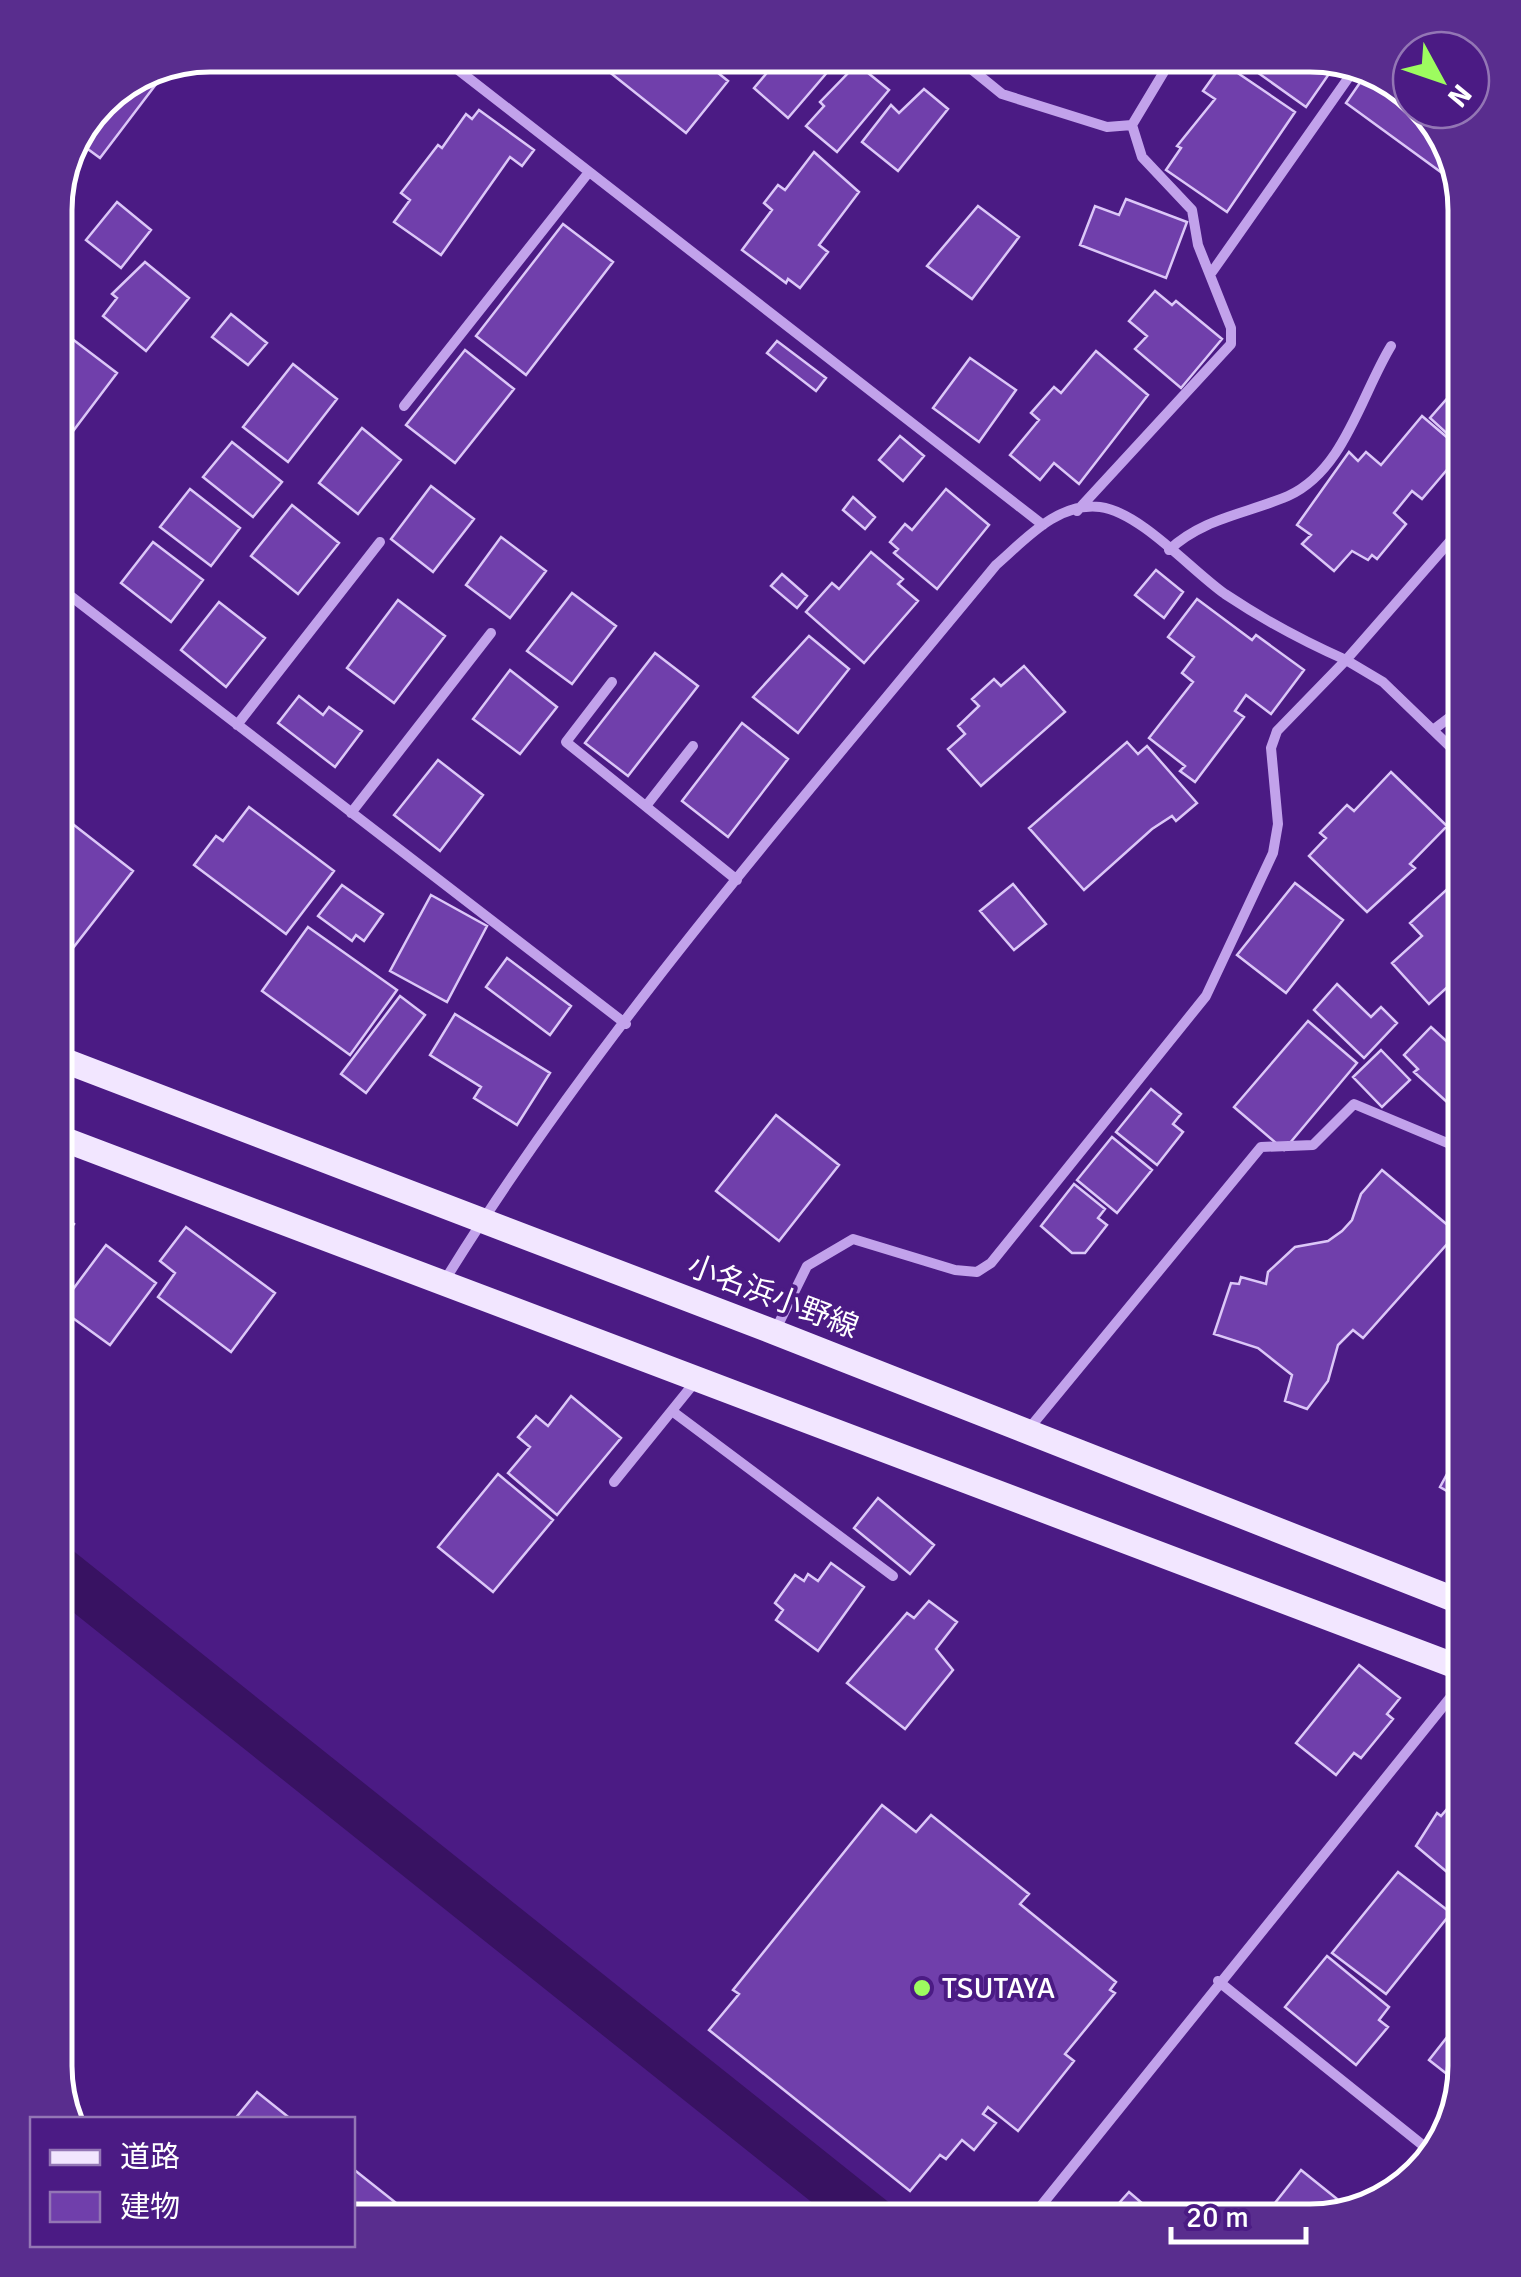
<svg xmlns="http://www.w3.org/2000/svg" width="1521" height="2277" font-family="Signika,'Noto Sans JP',sans-serif">
<rect width="100%" height="100%" fill="#4b1b84"/>
<g fill="none" stroke-linecap="round" stroke-linejoin="round">
<!-- canal -->
<path stroke="#381262" stroke-width="48" d="M 55,1567 L 875,2222"/>
</g>
<!-- building -->
<path fill="#703fab" stroke="#dcc7f8" stroke-width="2.5" d="M 588,55 L 696,55 L 728,81 L 686,133 Z
M 782,55 L 842,55 L 788,118 L 754,88 Z
M 1036,55 L 1066,55 L 1057,69 Z
M 1233,55 L 1320,55 L 1338,61 L 1306,107 Z
M 1223,63 L 1295,112 L 1227,212 L 1166,170 L 1181,148 L 1177,146 L 1215,99 L 1203,91 Z
M 857,64 L 889,90 L 837,152 L 806,126 L 824,106 L 820,102 Z
M 1368,71 L 1397,81 L 1411,96 L 1411,110 L 1424,110 L 1445,133 L 1460,186 L 1346,103 Z
M 163,75 L 100,158 L 81,144 L 101,100 Z
M 924,89 L 948,109 L 898,171 L 862,142 L 891,105 L 899,113 Z
M 479,110 L 534,150 L 522,166 L 510,157 L 441,255 L 394,222 L 410,200 L 401,193 L 438,145 L 442,148 L 466,114 L 472,119 Z
M 814,152 L 859,192 L 819,245 L 828,252 L 800,288 L 788,279 L 786,283 L 742,250 L 772,210 L 764,203 L 778,185 L 785,190 Z
M 1126,199 L 1187,222 L 1166,278 L 1080,245 L 1095,206 L 1119,215 Z
M 117,202 L 151,230 L 121,268 L 86,240 Z
M 978,206 L 1019,237 L 972,299 L 927,266 Z
M 563,224 L 613,262 L 526,375 L 476,336 Z
M 145,262 L 189,298 L 146,351 L 103,316 L 117,298 L 112,294 Z
M 1155,291 L 1172,305 L 1176,301 L 1222,339 L 1181,388 L 1135,349 L 1147,336 L 1129,321 Z
M 231,314 L 267,343 L 248,365 L 212,337 Z
M 71,338 L 117,373 L 55,455 L 55,359 Z
M 777,341 L 826,378 L 816,391 L 767,353 Z
M 465,350 L 514,389 L 455,463 L 406,425 Z
M 1096,351 L 1148,395 L 1079,484 L 1054,463 L 1040,480 L 1010,455 L 1039,420 L 1031,413 L 1054,387 L 1061,393 Z
M 970,358 L 1016,390 L 979,442 L 933,408 Z
M 293,364 L 337,399 L 288,462 L 243,427 Z
M 1466,377 L 1466,451 L 1430,418 Z
M 1422,416 L 1463,451 L 1422,499 L 1412,491 L 1394,513 L 1406,524 L 1377,559 L 1372,555 L 1368,560 L 1352,551 L 1334,571 L 1302,544 L 1311,535 L 1297,525 L 1349,452 L 1358,461 L 1366,452 L 1381,465 Z
M 362,428 L 401,460 L 358,514 L 319,483 Z
M 900,436 L 924,456 L 903,481 L 879,460 Z
M 232,442 L 282,482 L 253,517 L 203,477 Z
M 431,486 L 474,519 L 433,572 L 391,539 Z
M 190,489 L 240,528 L 211,566 L 160,527 Z
M 946,489 L 989,525 L 937,589 L 894,553 L 898,549 L 890,542 L 905,524 L 912,530 Z
M 853,497 L 875,517 L 865,529 L 843,510 Z
M 292,505 L 339,543 L 298,594 L 251,556 Z
M 501,537 L 546,571 L 510,618 L 466,585 Z
M 153,542 L 203,580 L 171,622 L 121,583 Z
M 871,552 L 903,579 L 898,584 L 918,601 L 864,663 L 806,612 L 832,583 L 839,589 Z
M 1156,570 L 1183,592 L 1164,618 L 1135,595 Z
M 782,574 L 807,596 L 797,608 L 771,586 Z
M 572,593 L 616,626 L 572,684 L 527,651 Z
M 1197,599 L 1252,640 L 1256,635 L 1304,670 L 1271,714 L 1246,695 L 1235,711 L 1244,717 L 1195,782 L 1180,771 L 1185,766 L 1149,738 L 1193,682 L 1182,673 L 1194,657 L 1168,637 Z
M 398,600 L 445,636 L 394,703 L 347,668 Z
M 219,602 L 265,638 L 226,687 L 181,650 Z
M 809,636 L 849,669 L 798,733 L 753,697 Z
M 655,653 L 698,686 L 628,776 L 585,743 Z
M 1024,666 L 1065,712 L 981,786 L 948,749 L 965,734 L 958,726 L 979,706 L 972,699 L 994,679 L 1001,686 Z
M 510,670 L 557,707 L 520,754 L 473,719 Z
M 299,696 L 323,715 L 329,707 L 362,731 L 335,767 L 278,723 Z
M 742,723 L 788,759 L 728,837 L 682,801 Z
M 1127,742 L 1138,754 L 1147,746 L 1197,803 L 1176,821 L 1172,816 L 1152,829 L 1084,890 L 1029,828 Z
M 438,760 L 483,795 L 440,851 L 394,815 Z
M 1391,772 L 1447,826 L 1410,864 L 1415,868 L 1367,912 L 1309,856 L 1326,838 L 1320,833 L 1347,805 L 1354,811 Z
M 249,807 L 334,871 L 286,934 L 194,865 L 216,836 L 223,841 Z
M 74,825 L 133,871 L 55,971 L 55,849 Z
M 1466,872 L 1466,970 L 1429,1004 L 1392,963 L 1422,936 L 1410,923 Z
M 1295,883 L 1343,920 L 1286,993 L 1237,955 Z
M 1013,884 L 1046,924 L 1014,950 L 980,911 Z
M 342,885 L 383,914 L 364,941 L 356,935 L 352,941 L 318,916 Z
M 431,895 L 487,926 L 447,1002 L 390,971 Z
M 308,927 L 397,990 L 350,1055 L 262,991 Z
M 507,958 L 571,1006 L 550,1035 L 486,987 Z
M 1337,984 L 1371,1017 L 1381,1007 L 1397,1023 L 1364,1058 L 1314,1010 Z
M 400,996 L 425,1015 L 366,1093 L 341,1074 Z
M 455,1014 L 550,1073 L 517,1125 L 474,1098 L 481,1087 L 430,1055 Z
M 1308,1021 L 1357,1063 L 1284,1150 L 1234,1107 Z
M 1431,1027 L 1466,1059 L 1466,1106 L 1459,1113 L 1414,1072 L 1418,1069 L 1404,1055 Z
M 1381,1050 L 1410,1080 L 1382,1107 L 1353,1077 Z
M 1151,1089 L 1181,1114 L 1173,1124 L 1183,1132 L 1157,1165 L 1116,1132 Z
M 776,1115 L 839,1165 L 779,1241 L 716,1191 Z
M 1112,1137 L 1152,1170 L 1117,1213 L 1077,1180 Z
M 1382,1170 L 1457,1233 L 1363,1338 L 1353,1330 L 1338,1345 L 1328,1381 L 1307,1409 L 1285,1401 L 1292,1375 L 1258,1348 L 1214,1334 L 1231,1283 L 1239,1284 L 1241,1277 L 1266,1284 L 1268,1272 L 1295,1247 L 1328,1241 L 1342,1231 L 1352,1220 L 1361,1194 Z
M 1074,1184 L 1105,1209 L 1098,1218 L 1107,1225 L 1085,1253 L 1072,1253 L 1041,1226 Z
M 55,1210 L 74,1224 L 55,1250 Z
M 186,1227 L 275,1293 L 231,1352 L 158,1297 L 175,1273 L 160,1261 Z
M 106,1245 L 156,1283 L 110,1345 L 59,1308 Z
M 571,1396 L 621,1438 L 557,1515 L 508,1473 L 530,1447 L 518,1437 L 536,1416 L 548,1426 Z
M 1466,1439 L 1466,1502 L 1440,1487 Z
M 498,1474 L 553,1520 L 493,1592 L 438,1547 Z
M 878,1498 L 934,1545 L 910,1574 L 854,1528 Z
M 831,1563 L 864,1587 L 818,1651 L 776,1620 L 783,1610 L 775,1603 L 795,1575 L 804,1581 L 808,1574 L 818,1581 Z
M 929,1601 L 957,1622 L 936,1649 L 953,1670 L 905,1729 L 847,1683 L 907,1613 L 914,1618 Z
M 1359,1665 L 1400,1698 L 1387,1714 L 1393,1719 L 1361,1758 L 1354,1753 L 1336,1775 L 1296,1743 Z
M 1464,1789 L 1466,1790 L 1466,1888 L 1416,1846 L 1437,1813 L 1441,1816 Z
M 882,1805 L 916,1832 L 931,1815 L 1029,1894 L 1020,1904 L 1116,1982 L 1110,1990 L 1115,1993 L 1065,2054 L 1074,2061 L 1018,2131 L 988,2107 L 983,2114 L 996,2123 L 974,2150 L 962,2140 L 946,2159 L 940,2155 L 910,2191 L 709,2030 L 739,1994 L 733,1990 Z
M 1398,1872 L 1451,1913 L 1386,1994 L 1332,1953 Z
M 1327,1956 L 1389,2007 L 1379,2020 L 1388,2027 L 1356,2065 L 1285,2007 Z
M 1466,2013 L 1466,2067 L 1461,2085 L 1429,2060 Z
M 257,2092 L 292,2120 L 234,2120 Z
M 352,2168 L 420,2222 L 352,2222 Z
M 1301,2170 L 1352,2211 L 1311,2222 L 1260,2222 Z
M 1129,2192 L 1164,2222 L 1102,2222 Z"/>
<g fill="none" stroke-linecap="round" stroke-linejoin="round">
<!-- minor -->
<path stroke="#c2a2eb" stroke-width="10" d="M 439,55 L 1043,525
M 954,55 L 1002,94 L 1107,127 L 1132,125 L 1174,55
M 462,73 L 478,55
M 1212,272 L 1356,67
M 404,406 L 589,172
M 1077,511 L 1231,344 L 1231,328 L 1198,245 L 1192,210 L 1142,157 L 1132,125
M 1169,550 C 1203,518 1246,514 1288,496 C 1344,471 1361,395 1391,346
M 55,584 L 626,1024
M 612,682 L 566,742 L 737,880
M 237,725 L 380,542
M 1433,730 L 1466,705
M 646,806 L 693,746
M 351,813 L 491,633
M 445,1280 C 600,1028 808,794 996,565 C 1025,540 1057,502 1100,507 C 1140,512 1191,570 1225,594 C 1264,620 1303,641 1346,660 L 1466,523
M 775,1331 L 807,1266 L 853,1239 L 955,1270 L 977,1272 L 991,1263 L 1206,996 L 1273,853 L 1278,824 L 1271,748 L 1277,731 L 1346,660 L 1383,682 L 1466,762
M 672,1411 L 893,1576
M 1027,1431 L 1261,1147 L 1313,1145 L 1354,1104 L 1457,1147 L 1466,1138
M 614,1482 L 695,1382
M 1218,1981 L 1435,2155
M 1028,2222 L 1466,1678"/>
<!-- primary -->
<path stroke="#f2e6ff" stroke-width="25" d="M 55,1057 L 774,1332 L 1466,1604
M 55,1136 L 1466,1670"/>
</g>
<!-- markers -->
<circle fill="#9dfc5f" stroke="#4b1b84" stroke-width="4" cx="922" cy="1988" r="10"/>
<g text-anchor="middle" dominant-baseline="central" stroke-width="8" stroke-linejoin="round" paint-order="stroke">
<!-- street labels -->
<g font-size="30" fill="#fff" stroke="#4b1b84">
<text transform="translate(773 1297) rotate(21)">小名浜小野線</text>
</g>
<!-- poi labels -->
<g font-size="30" fill="#fff" stroke="#4b1b84" text-anchor="start">
<text x="942" y="1988">TSUTAYA</text>
</g>
</g>
<!-- crop -->
<path d="M0 0H1521V2277H0ZM210 72H1310A138 138 0 0 1 1448 210V2066A138 138 0 0 1 1310 2204H210A138 138 0 0 1 72 2066V210A138 138 0 0 1 210 72Z" fill="#592d8e" fill-rule="evenodd"/>
<path fill="none" stroke="#fff" stroke-width="5" d="M210 72H1310A138 138 0 0 1 1448 210V2066A138 138 0 0 1 1310 2204H210A138 138 0 0 1 72 2066V210A138 138 0 0 1 210 72Z"/>
<!-- legend -->
<rect x="30" y="2117" width="325" height="130" fill="#4b1b84" stroke="#9376b5" stroke-width="2.5"/>
<rect x="50" y="2150" width="50" height="15" fill="#f2e6ff" stroke="#9376b5" stroke-width="2.5"/>
<text x="120" y="2167" font-size="30" fill="#ffffff">道路</text>
<rect x="50" y="2192" width="50" height="30" fill="#703fab" stroke="#9376b5" stroke-width="2.5"/>
<text x="120" y="2217" font-size="30" fill="#ffffff">建物</text>
<!-- north arrow -->
<g transform="translate(1441 80) rotate(130)"><circle r="48" fill="#4b1b84" stroke="#9376b5" stroke-width="2.5"/>
<path d="M0-8L18 38L0 25L-18 38Z" fill="#9dfc5f"/>
<text y="-15" font-size="28" font-weight="bold" text-anchor="middle" fill="#ffffff">N</text>
</g>
<!-- scale -->
<path d="M1171 2227v15h135v-15" fill="none" stroke="#ffffff" stroke-width="5"/>
<text x="1186" y="2227" font-size="30" fill="#ffffff" stroke="#4b1b84" stroke-width="8" paint-order="stroke">20 m</text>
</svg>
